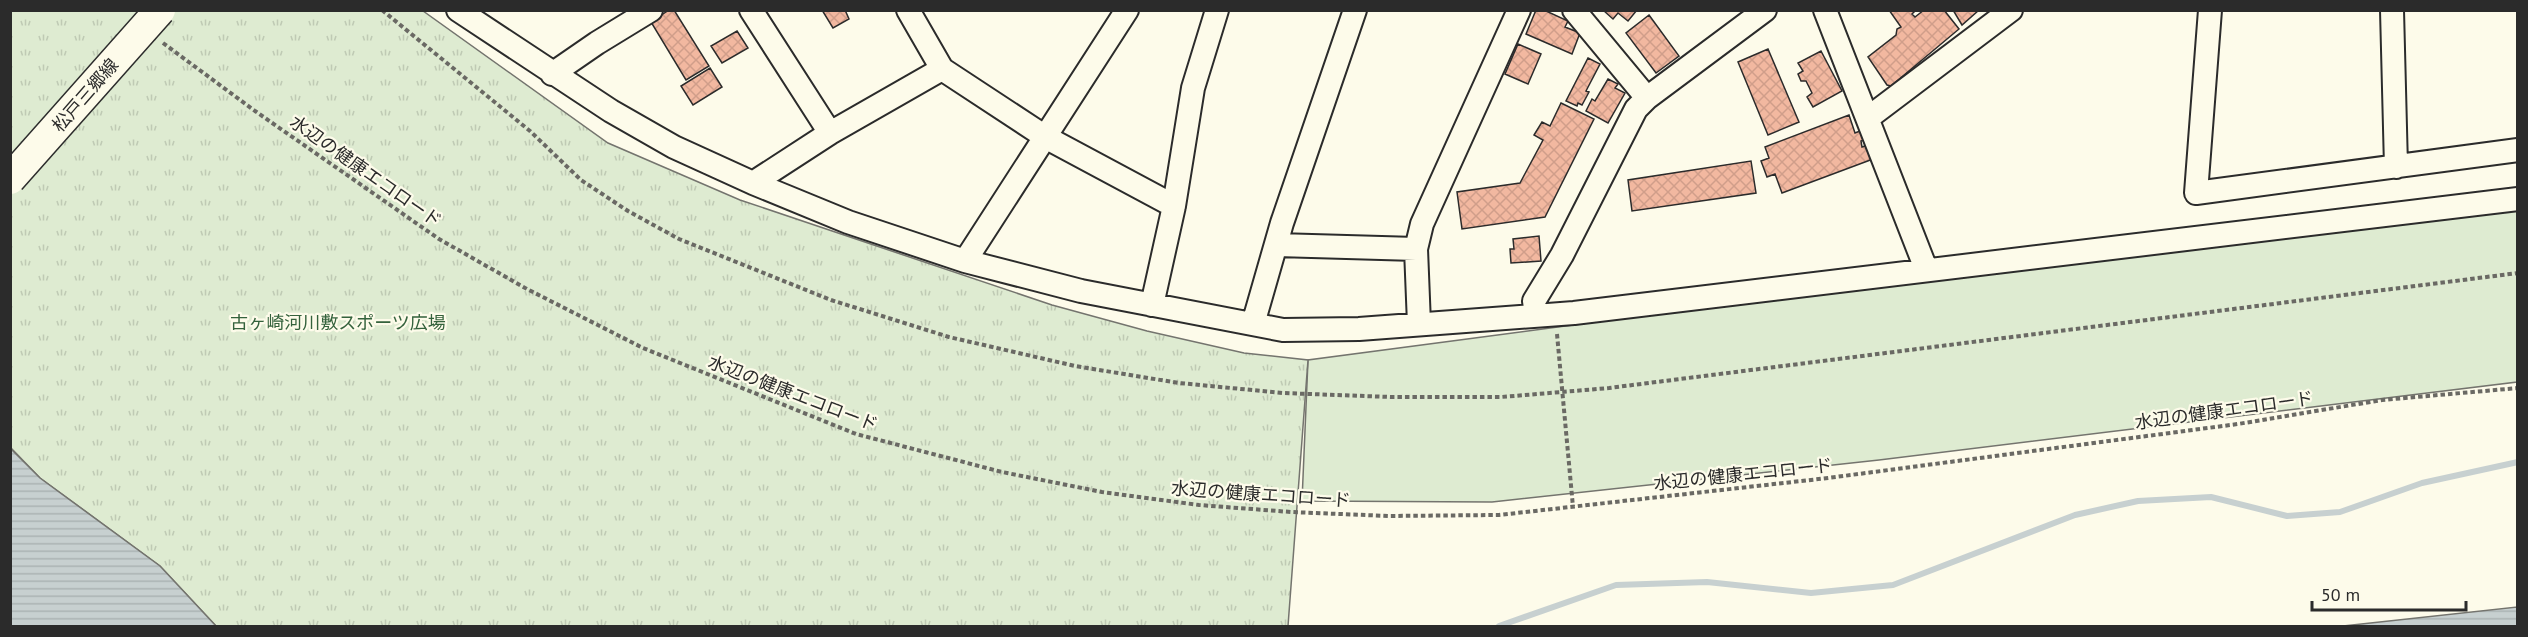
<svg xmlns="http://www.w3.org/2000/svg" width="2528" height="637" font-family="'PT Sans','Noto Sans JP',sans-serif">
<defs>
<pattern id="park-tufts" width="24" height="20" patternUnits="userSpaceOnUse" patternTransform="scale(1.5)"><rect width="24" height="20" fill="#deebd1"/><path d="M3 7l-1-3M5 7V3M7 7l1-3M15 17l-1-3M17 17v-4M19 17l1-3" fill="none" stroke="#bfcab4"/></pattern>
<pattern id="water-rules" width="6" height="5" patternUnits="userSpaceOnUse" patternTransform="scale(1.5)"><rect width="6" height="5" fill="#c7d0d0"/><path d="M0 2.5h6" fill="none" stroke="#abb3b3"/></pattern>
<pattern id="building-cross-hatch" width="8" height="8" patternUnits="userSpaceOnUse" patternTransform="scale(1.5)"><rect width="8" height="8" fill="#f2b8a0"/><path d="M0 0l8 8M0 8l8-8" fill="none" stroke="#d09e8a"/></pattern>
</defs>
<rect width="100%" height="100%" fill="#fdfbea"/>
<!-- green -->
<path fill="#deebd1" stroke="#74746e" stroke-width="1.5" d="M 2517,200 L 2517,382 L 1879,460 L 1492,502 L 1302,501 L 1308,360 Z"/>
<!-- park -->
<path fill="url(#park-tufts)" stroke="#74746e" stroke-width="1.5" d="M 10,11 L 423,11 L 608,143 L 740,200 L 1052,305 L 1147,331 L 1244,353 L 1308,360 L 1288,626 L 216,626 L 160,566 L 40,478 L 11,448 Z"/>
<!-- water -->
<path fill="url(#water-rules)" stroke="#74746e" stroke-width="1.5" d="M 10,448 L 40,478 L 160,566 L 216,626 L 11,626 Z
M 2517,607 L 2517,626 L 2343,626 Z"/>
<g fill="none" stroke-linecap="round" stroke-linejoin="round">
<!-- stream -->
<path stroke="#c7d0d0" stroke-width="6" d="M 1499,626 L 1616,585 L 1707,582 L 1811,593 L 1893,585 L 2075,515 L 2138,501 L 2211,497 L 2287,516 L 2340,512 L 2422,483 L 2518,462"/>
</g>
<!-- building -->
<path fill="url(#building-cross-hatch)" stroke="#2b2b2b" stroke-width="1.5" d="M 669,10 L 674,10 L 709,66 L 686,80 L 651,22 Z
M 822,10 L 845,10 L 849,19 L 833,28 Z
M 1536,10 L 1544,10 L 1568,21 L 1565,27 L 1580,33 L 1572,54 L 1526,34 Z
M 1603,10 L 1637,10 L 1628,21 L 1618,13 L 1613,19 Z
M 1889,10 L 1916,10 L 1912,14 L 1915,17 L 1924,10 L 1944,10 L 1959,29 L 1891,86 L 1887,85 L 1868,57 L 1896,35 L 1897,29 L 1901,27 Z
M 1953,10 L 1979,10 L 1962,25 Z
M 1649,15 L 1679,56 L 1656,73 L 1626,33 Z
M 737,31 L 748,48 L 722,63 L 711,46 Z
M 1518,44 L 1541,54 L 1528,84 L 1505,74 Z
M 1768,49 L 1799,122 L 1768,135 L 1738,62 Z
M 1821,51 L 1842,91 L 1813,107 L 1807,97 L 1812,93 L 1806,81 L 1801,81 L 1798,74 L 1803,71 L 1798,63 Z
M 1588,58 L 1600,64 L 1586,91 L 1589,92 L 1582,105 L 1578,103 L 1577,106 L 1566,101 Z
M 710,68 L 722,87 L 693,105 L 681,86 Z
M 1608,79 L 1618,84 L 1615,88 L 1625,93 L 1608,123 L 1586,111 L 1592,99 L 1595,101 Z
M 1561,103 L 1594,119 L 1545,217 L 1462,229 L 1457,192 L 1520,183 L 1543,140 L 1534,135 L 1542,122 L 1550,126 Z
M 1849,115 L 1855,133 L 1860,131 L 1864,140 L 1861,141 L 1862,147 L 1868,145 L 1873,159 L 1782,193 L 1775,174 L 1767,177 L 1761,161 L 1769,158 L 1765,147 Z
M 1751,161 L 1756,193 L 1632,211 L 1628,180 Z
M 1539,236 L 1541,261 L 1511,263 L 1510,249 L 1514,249 L 1513,239 Z"/>
<g fill="none" stroke-linecap="round" stroke-linejoin="round">
<!-- minor casing -->
<g stroke="#2b2b2b" stroke-width="26">
<path id="minor" d="M 458,10 L 611,111 L 674,147 L 753,183 L 848,222 L 965,261 L 1081,291 L 1283,330 L 1359,329 L 1574,313 L 2518,199
M 751,10 L 830,133 L 753,183
M 908,10 L 942,69 L 1047,138 L 1174,206
M 1574,10 L 1647,98
M 1825,10 L 1926,269
M 2210,10 L 2196,193 L 2518,150
M 2392,10 L 2396,167
M 552,74 L 597,43 L 651,10
M 1868,118 L 2011,10
M 830,133 L 942,69
M 1277,245 L 1416,249
M 965,261 L 1127,10
M 1152,305 L 1174,206 L 1193,88 L 1217,10
M 1536,315 L 1534,301 L 1562,255 L 1636,109 L 1647,98 L 1765,10
M 1253,324 L 1282,223 L 1355,10
M 1419,324 L 1416,249 L 1422,224 L 1519,10"/>
</g>
<!-- path -->
<path stroke="#6a6964" stroke-width="4" stroke-dasharray="4.5 3" stroke-linecap="butt" d="M 382,10 L 530,131 L 581,180 L 628,211 L 679,239 L 831,300 L 949,337 L 1075,366 L 1179,383 L 1283,393 L 1391,397 L 1501,397 L 1609,388 L 2518,273
M 163,43 L 255,111 L 439,239 L 527,289 L 643,348 L 856,434 L 1002,472 L 1102,492 L 1199,505 L 1291,512 L 1389,516 L 1499,515 L 1828,478 L 2238,424 L 2382,400 L 2518,388
M 1557,334 L 1573,507"/>
<!-- minor -->
<use href="#minor" stroke="#fdfbea" stroke-width="22"/>
<!-- major-bridge casing -->
<g stroke="#2b2b2b" stroke-width="33" stroke-linecap="butt">
<path id="major-bridge" d="M 10,179 L 160,10"/>
</g>
<!-- major-bridge -->
<use href="#major-bridge" stroke="#fdfbea" stroke-width="30"/>
</g>
<g text-anchor="middle" dominant-baseline="central" stroke-width="4.5" stroke-linejoin="round" paint-order="stroke">
<!-- street labels -->
<g font-size="18" fill="#2b2b2b" stroke="#fdfbea">
<text transform="translate(85 95) rotate(-49)">松戸三郷線</text>
<text transform="translate(366 171) rotate(35)">水辺の健康エコロード</text>
<text transform="translate(793 393) rotate(21)">水辺の健康エコロード</text>
<text transform="translate(2224 410) rotate(-8)">水辺の健康エコロード</text>
<text transform="translate(1743 474) rotate(-6)">水辺の健康エコロード</text>
<text transform="translate(1261 494) rotate(4)">水辺の健康エコロード</text>
</g>
<!-- park labels -->
<g font-size="18" fill="#34623c" stroke="#fdfbea">
<text x="338" y="322">古ヶ崎河川敷スポーツ広場</text>
</g>
</g>
<!-- border -->
<rect width="2528" height="637" fill="none" stroke="#2b2b2b" stroke-width="24"/>
<!-- scale -->
<path d="M2312 601v9h154v-9" fill="none" stroke="#2b2b2b" stroke-width="3"/>
<text x="2321" y="601" font-size="18" fill="#2b2b2b" stroke="#fdfbea" stroke-width="4.5" paint-order="stroke">50 m</text>
</svg>
